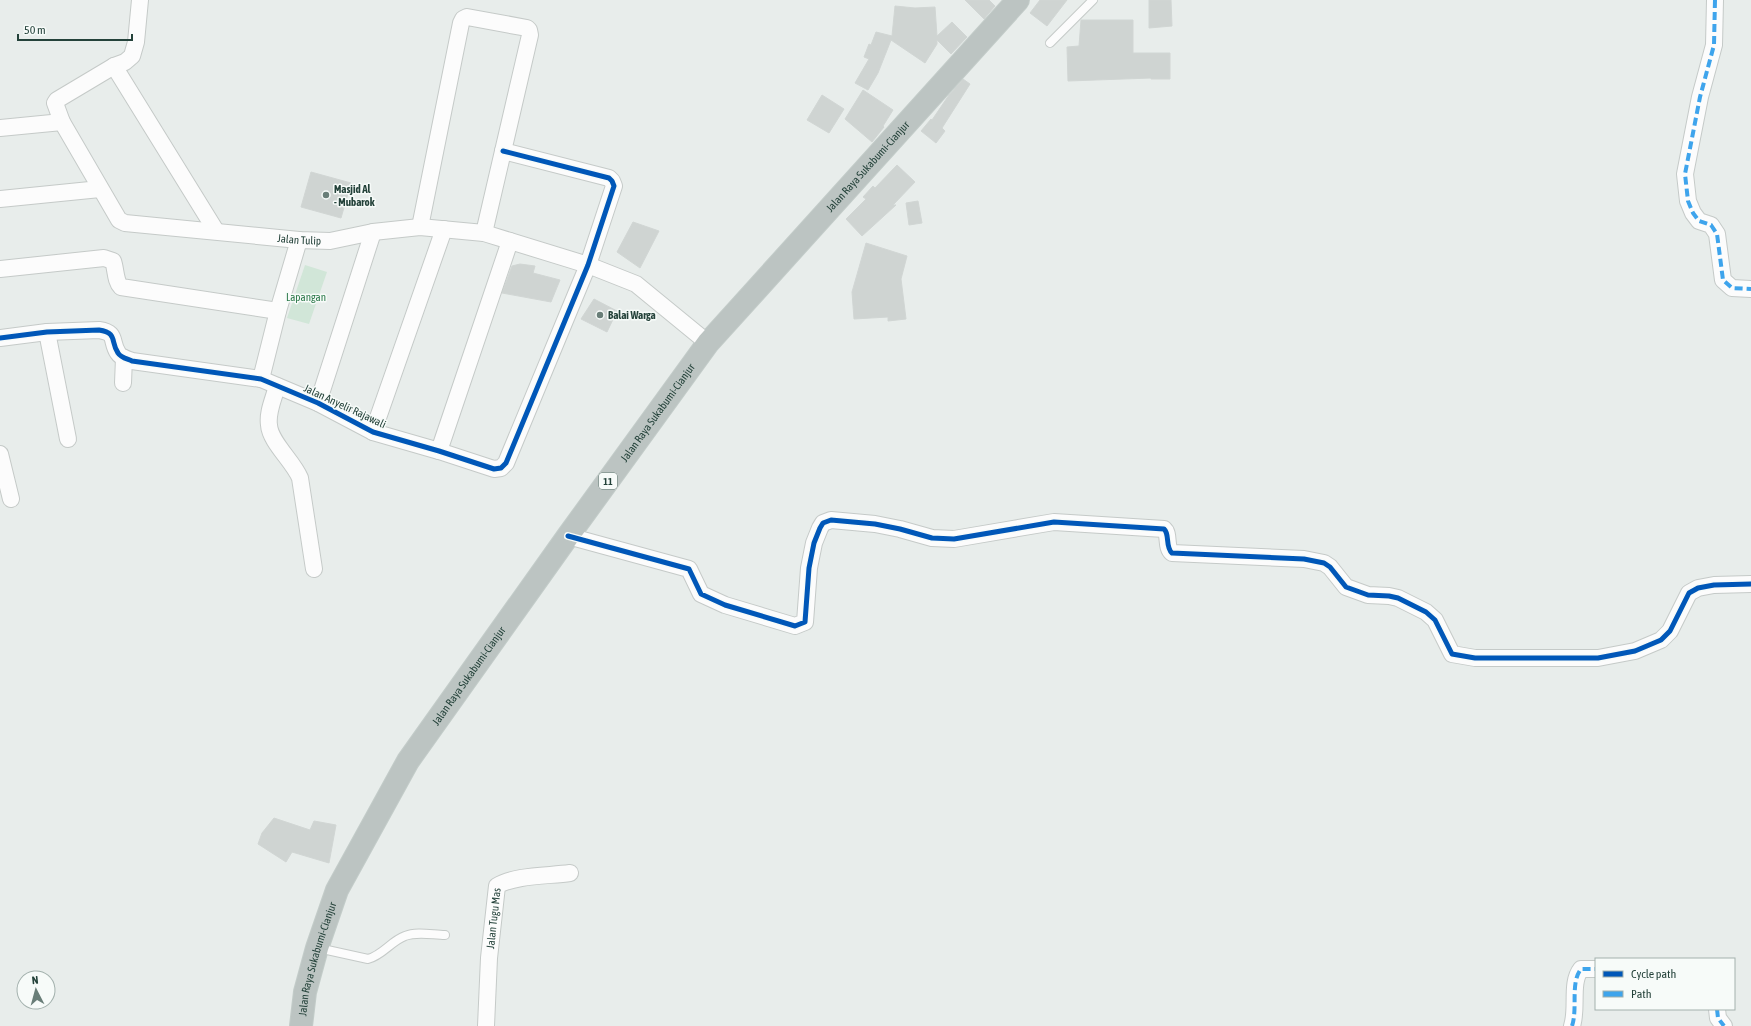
<svg xmlns="http://www.w3.org/2000/svg" width="1751" height="1026" font-family="'Asap Condensed',sans-serif">
<rect width="100%" height="100%" fill="#e8edeb"/>
<!-- green -->
<path fill="#d1e6d8" d="M 305,265 L 327,272 L 309,324 L 287,318 Z"/>
<!-- building -->
<path fill="#cfd4d2" stroke="#d1d6d4" d="M 965,0 L 989,0 L 995,6 L 984,19 Z
M 1040,0 L 1067,0 L 1047,26 L 1030,13 Z
M 1149,0 L 1171,0 L 1172,26 L 1149,28 Z
M 895,6 L 915,8 L 935,7 L 937,36 L 952,22 L 967,37 L 951,54 L 937,40 L 937,44 L 925,63 L 891,40 L 878,73 L 868,90 L 855,83 L 869,59 L 864,57 L 869,44 L 871,45 L 876,32 L 892,36 Z
M 1081,20 L 1133,20 L 1133,53 L 1170,53 L 1170,79 L 1151,79 L 1151,78 L 1068,81 L 1067,47 L 1079,46 Z
M 963,79 L 970,84 L 942,128 L 945,131 L 936,143 L 921,131 L 931,119 L 932,120 L 949,95 Z
M 863,90 L 893,110 L 883,126 L 884,127 L 872,142 L 845,119 Z
M 822,95 L 844,109 L 829,133 L 807,120 Z
M 897,165 L 915,182 L 893,205 L 896,205 L 862,236 L 846,219 L 866,199 L 863,197 L 873,186 L 875,188 Z
M 311,172 L 351,183 L 341,218 L 301,207 Z
M 918,201 L 922,223 L 909,225 L 906,203 Z
M 633,222 L 659,231 L 640,268 L 617,252 Z
M 866,243 L 907,256 L 901,279 L 906,319 L 888,321 L 888,317 L 854,319 L 852,292 Z
M 520,264 L 535,266 L 533,273 L 560,280 L 551,302 L 502,293 L 512,266 Z
M 594,299 L 617,311 L 607,332 L 581,319 Z
M 274,818 L 310,830 L 314,821 L 336,825 L 329,863 L 292,852 L 286,862 L 258,844 L 262,833 Z"/>
<g fill="none" stroke-linecap="round" stroke-linejoin="round">
<!-- lane casing -->
<g stroke="#c5cac8" stroke-width="10">
<path id="lane" d="M 1050,43 L 1093,0
M 318,948 L 368,959 C 383,955 391,941 405,936 C 417,931 433,935 445,935"/>
</g>
<!-- street casing -->
<g stroke="#c5cac8" stroke-width="18">
<g id="street">
<path id="s1" d="M 140,0 L 136,42 L 132,56 L 125,62 L 114,66 L 57,100 L 55,103 L 62,122 L 119,220 L 125,223 L 299,240 L 330,241 L 373,232 L 420,227 L 484,233 L 588,265 L 636,284 L 708,343"/>
<path d="M 1715,0 L 1714,45 L 1700,97 L 1685,174 L 1688,201 L 1693,213 L 1699,221 L 1711,225 L 1717,234 L 1723,280 L 1732,288 L 1751,289"/>
<path d="M 114,66 L 216,231"/>
<path d="M 0,128 L 62,122"/>
<path d="M 0,199 L 100,189"/>
<path d="M 420,227 L 461,23 L 463,19 L 467,17 L 527,28 L 529,30 L 530,35 L 484,233"/>
<path d="M 0,269 L 104,258 L 113,261 C 116,269 115,281 121,287 L 278,311"/>
<path d="M 47,332 L 68,439"/>
<path d="M 0,338 L 47,332 L 99,330 C 118,333 110,341 118,353 C 121,358 128,359 132,361 L 261,379 L 318,403 L 373,432 L 439,451 L 494,469 L 501,468 L 506,463 L 588,265 L 614,186 L 612,181 L 609,178 L 503,151"/>
<path d="M 261,379 L 278,311 L 299,240"/>
<path d="M 123,383 L 124,358"/>
<path d="M 277,386 C 274,398 267,412 269,425 C 270,442 293,461 300,478 L 314,569"/>
<path d="M 318,403 L 373,232"/>
<path d="M 373,432 L 444,229"/>
<path d="M 439,451 L 510,241"/>
<path d="M 0,454 L 11,499"/>
<path d="M 568,536 L 689,569 L 701,594 L 725,605 L 795,626 L 805,622 L 809,568 L 814,543 L 820,528 L 823,523 L 831,520 L 875,524 L 900,529 L 932,538 L 954,539 L 1054,522 L 1164,529 C 1170,534 1165,547 1172,553 L 1304,559 L 1324,563 L 1330,567 L 1346,587 L 1368,595 L 1389,596 L 1398,598 L 1426,612 L 1435,620 L 1452,654 L 1475,658 L 1598,658 L 1635,651 L 1661,640 L 1670,631 L 1689,593 L 1698,588 L 1714,585 L 1751,584"/>
<path d="M 1717,1009 L 1718,1018 L 1724,1026"/>
<path id="s2" d="M 486,1026 L 489,958 L 497,886 C 514,875 549,876 570,873"/>
<path d="M 1572,1026 C 1578,1008 1570,983 1581,969 L 1596,969"/>
</g>
</g>
<!-- highway casing -->
<g stroke="#c3ccc9" stroke-width="24">
<g id="highway">
<path id="s3" d="M 301,1026 L 305,992 L 317,948 L 337,890 L 408,761 L 568,536 L 708,343 L 1018,0"/>
</g>
</g>
<!-- lane -->
<use href="#lane" stroke="#fcfcfc" stroke-width="8"/>
<!-- street -->
<use href="#street" stroke="#fcfcfc" stroke-width="16"/>
<!-- highway -->
<use href="#highway" stroke="#bcc4c2" stroke-width="22"/>
<!-- quiet -->
<path stroke="#3ea4ec" stroke-width="4" stroke-dasharray="8 4" stroke-linecap="butt" d="M 1715,0 L 1714,45 L 1700,97 L 1685,174 L 1688,201 L 1693,213 L 1699,221 L 1711,225 L 1717,234 L 1723,280 L 1732,288 L 1751,289
M 1717,1009 L 1718,1018 L 1724,1026
M 1572,1026 C 1578,1008 1570,983 1581,969 L 1596,969"/>
<!-- cycleway casing -->
<g stroke="#f7fbf9" stroke-width="8">
<path id="cycleway" d="M 0,338 L 47,332 L 99,330 C 118,333 110,341 118,353 C 121,358 128,359 132,361 L 261,379 L 318,403 L 373,432 L 439,451 L 494,469 L 501,468 L 506,463 L 588,265 L 614,186 L 612,181 L 609,178 L 503,151
M 568,536 L 689,569 L 701,594 L 725,605 L 795,626 L 805,622 L 809,568 L 814,543 L 820,528 L 823,523 L 831,520 L 875,524 L 900,529 L 932,538 L 954,539 L 1054,522 L 1164,529 C 1170,534 1165,547 1172,553 L 1304,559 L 1324,563 L 1330,567 L 1346,587 L 1368,595 L 1389,596 L 1398,598 L 1426,612 L 1435,620 L 1452,654 L 1475,658 L 1598,658 L 1635,651 L 1661,640 L 1670,631 L 1689,593 L 1698,588 L 1714,585 L 1751,584"/>
</g>
<!-- cycleway -->
<use href="#cycleway" stroke="#0057b8" stroke-width="5"/>
</g>
<!-- markers -->
<g fill="#697e78" stroke="#f7fbf9" stroke-width="1.5">
<circle cx="326" cy="195" r="4"/>
<circle cx="600" cy="315" r="4"/>
</g>
<g text-anchor="middle" dominant-baseline="central" stroke-width="3" stroke-linejoin="round" paint-order="stroke">
<!-- shield labels -->
<rect fill="#f7fbf9" stroke="#637a73" stroke-width="1" x="599" y="473" width="18" height="16" rx="3"/>
<g font-size="10" font-weight="bold" fill="#24423a">
<text x="608" y="481">11</text>
</g>
<!-- street labels -->
<g font-size="11" fill="#24423a" stroke="#f7fbf9">
<text stroke="none"><textPath href="#s3" startOffset="1041">Jalan Raya Sukabumi-Cianjur</textPath></text>
<text stroke="none"><textPath href="#s1" startOffset="463">Jalan Tulip</textPath></text>
<text transform="translate(345 406) rotate(25)">Jalan Anyelir Rajawali</text>
<text stroke="none"><textPath href="#s3" startOffset="717">Jalan Raya Sukabumi-Cianjur</textPath></text>
<text stroke="none"><textPath href="#s3" startOffset="393">Jalan Raya Sukabumi-Cianjur</textPath></text>
<text stroke="none"><textPath href="#s2" startOffset="108">Jalan Tugu Mas</textPath></text>
<text stroke="none"><textPath href="#s3" startOffset="69">Jalan Raya Sukabumi-Cianjur</textPath></text>
</g>
<!-- poi labels -->
<g font-size="11" font-weight="bold" fill="#24423a" stroke="#f7fbf9" text-anchor="start">
<text x="334" y="189">Masjid Al<tspan x="334" dy="13">- Mubarok</tspan></text>
<text x="608" y="315">Balai Warga</text>
</g>
<!-- park labels -->
<g font-size="11" fill="#2d7a4b" stroke="#f7fbf9">
<text x="306" y="297">Lapangan</text>
</g>
</g>
<!-- legend -->
<rect x="1595" y="958" width="140" height="52" fill="#f7fbf9" stroke="#a3b1ad"/>
<rect x="1603" y="971" width="20" height="6" fill="#0057b8" stroke="#a3b1ad"/>
<text x="1631" y="978" font-size="12" fill="#24423a">Cycle path</text>
<rect x="1603" y="991" width="20" height="6" fill="#3ea4ec" stroke="#a3b1ad"/>
<text x="1631" y="998" font-size="12" fill="#24423a">Path</text>
<!-- north arrow -->
<g transform="translate(36 990) rotate(354)"><circle r="19" fill="#f7fbf9" stroke="#a3b1ad"/>
<path d="M0-3L7 15L0 10L-7 15Z" fill="#697e78"/>
<text y="-6" font-size="11" font-weight="bold" text-anchor="middle" fill="#24423a">N</text>
</g>
<!-- scale -->
<path d="M18 34v6h114v-6" fill="none" stroke="#24423a" stroke-width="2"/>
<text x="24" y="34" font-size="12" fill="#24423a" stroke="#f7fbf9" stroke-width="3" paint-order="stroke">50 m</text>
</svg>
